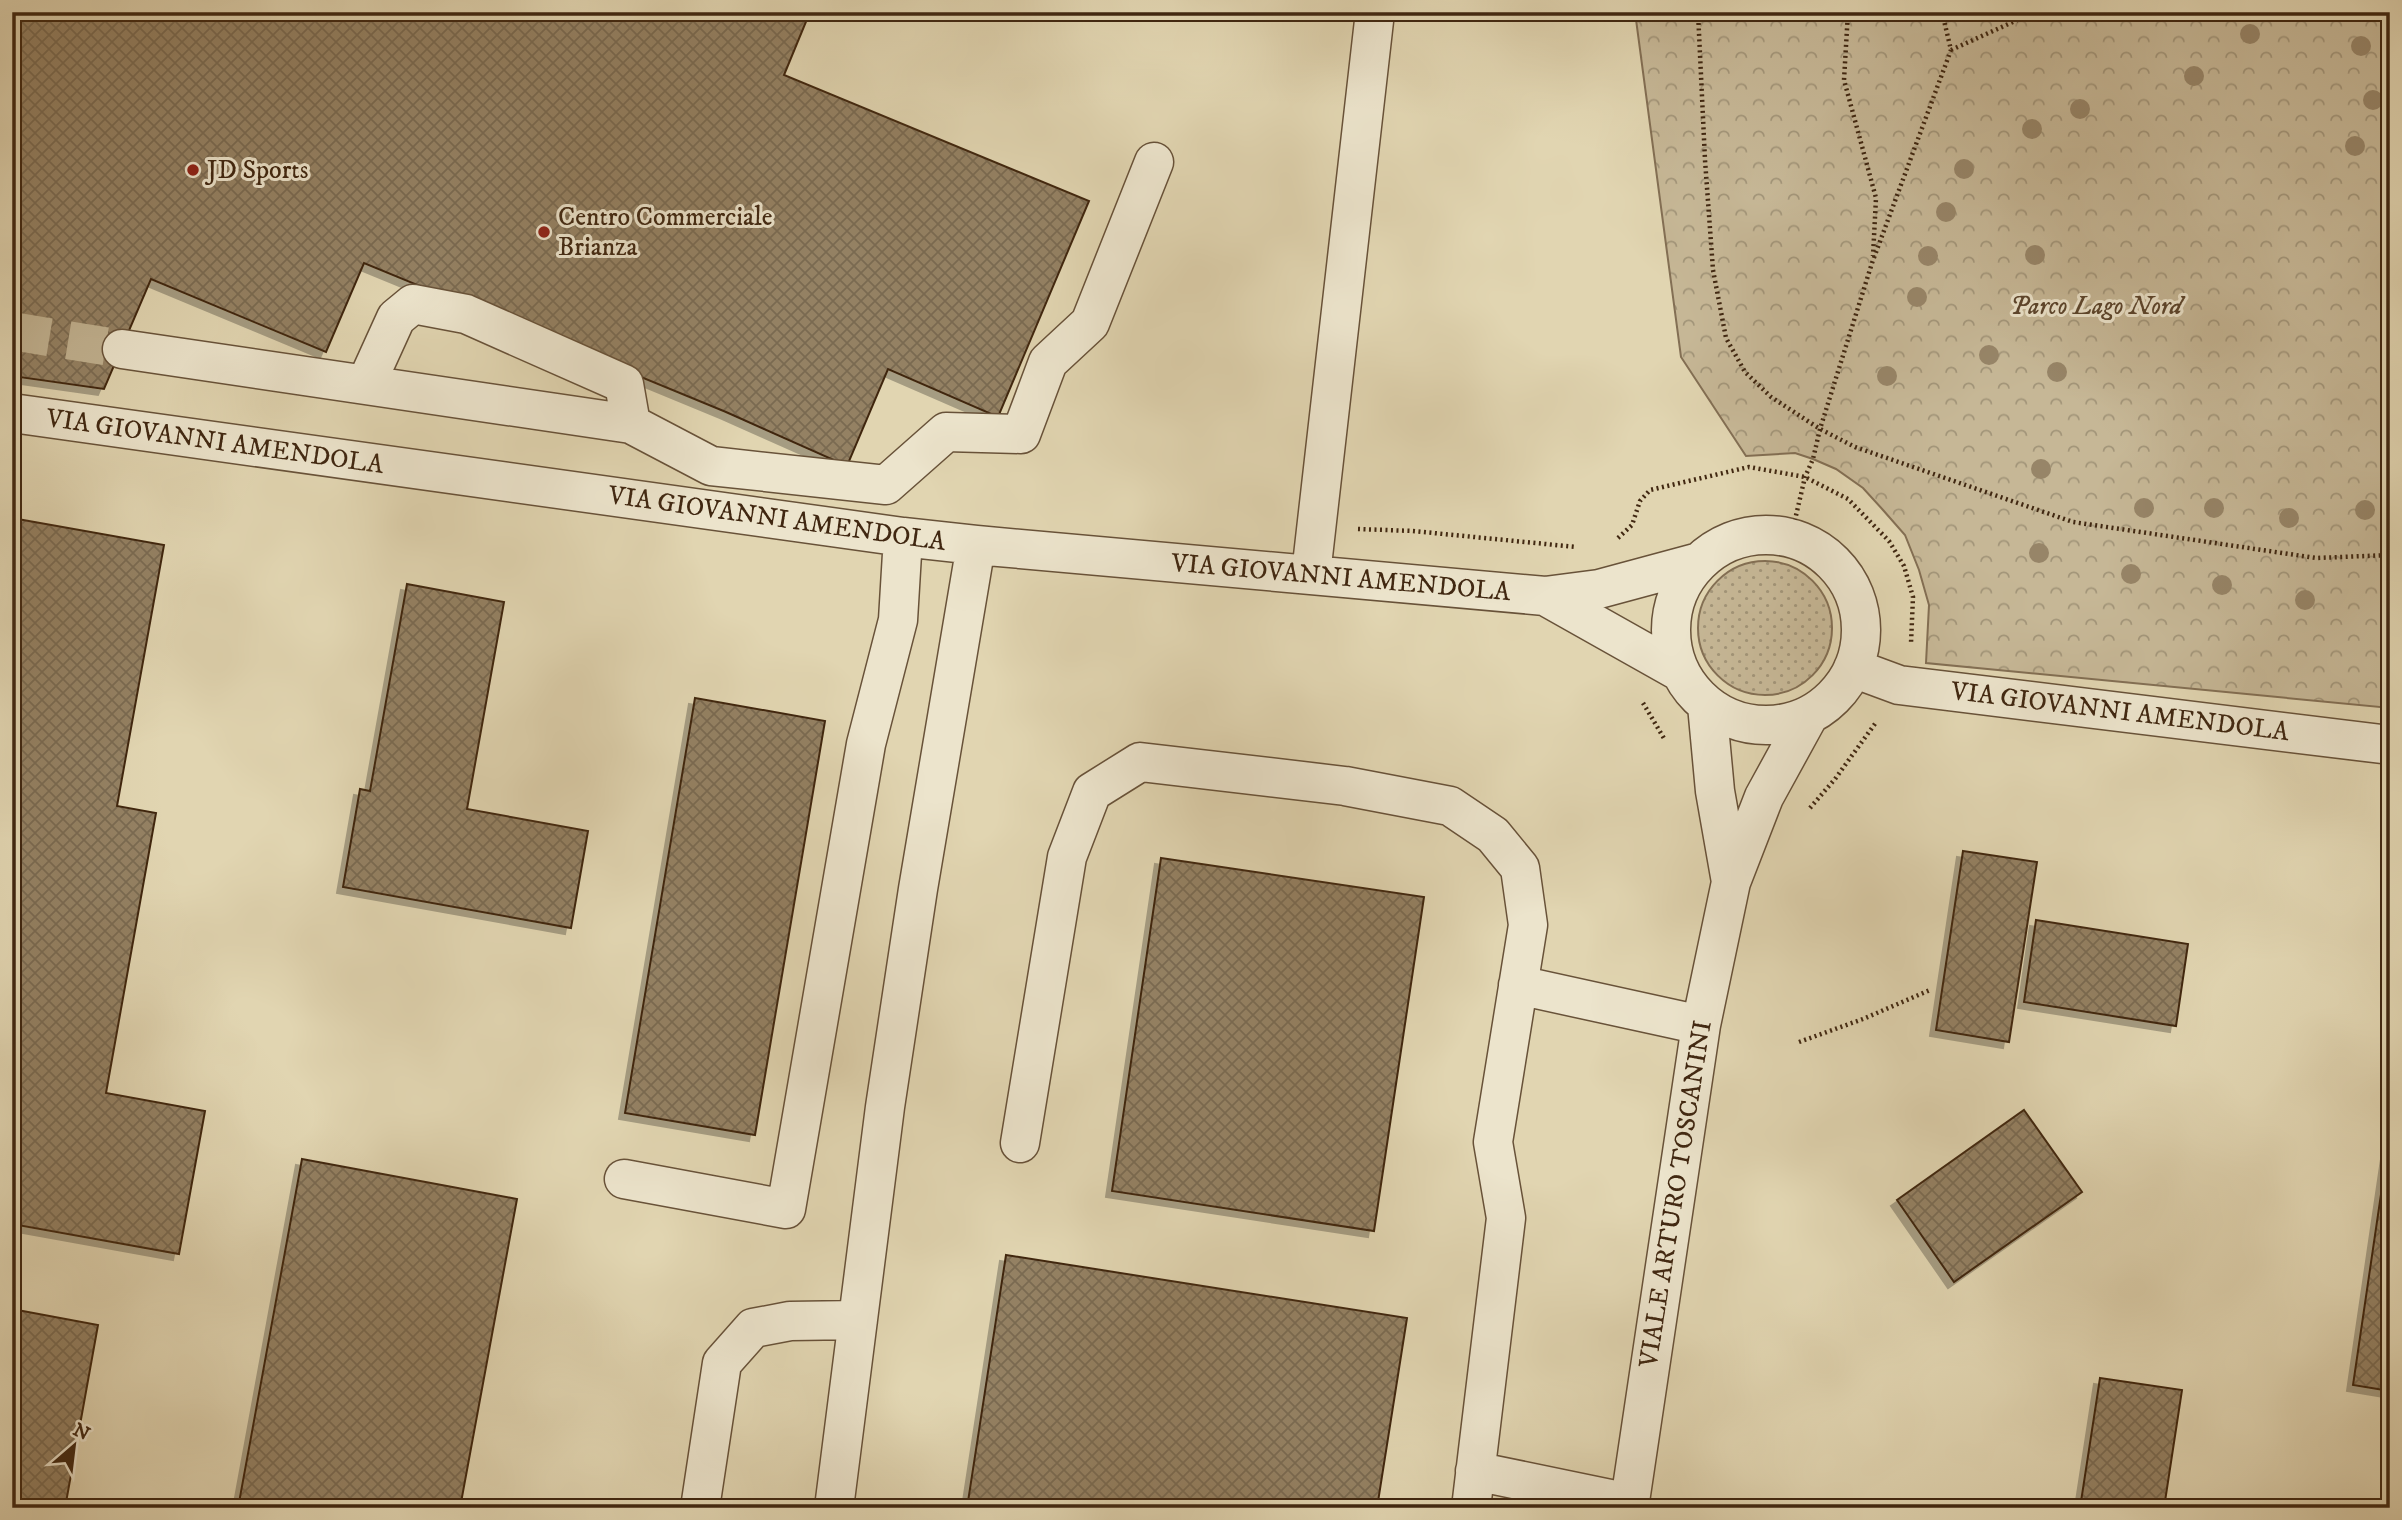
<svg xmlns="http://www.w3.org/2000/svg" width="2402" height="1520" font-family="'IM FELL DW Pica',serif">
<defs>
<pattern id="grass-dots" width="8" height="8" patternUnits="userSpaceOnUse" patternTransform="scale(1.75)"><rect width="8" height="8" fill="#c6b796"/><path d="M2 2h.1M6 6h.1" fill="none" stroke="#a29579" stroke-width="1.8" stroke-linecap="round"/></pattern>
<pattern id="forest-crowns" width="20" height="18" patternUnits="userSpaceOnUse" patternTransform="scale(1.75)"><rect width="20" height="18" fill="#c6b796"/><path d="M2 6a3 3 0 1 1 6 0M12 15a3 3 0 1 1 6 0" fill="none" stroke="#a29579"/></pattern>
<pattern id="building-cross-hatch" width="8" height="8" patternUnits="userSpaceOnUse" patternTransform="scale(1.75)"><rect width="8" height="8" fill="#948164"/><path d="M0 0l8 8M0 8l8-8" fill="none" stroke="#7a6a51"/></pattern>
<filter id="shadow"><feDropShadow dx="-6" dy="6" stdDeviation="0" flood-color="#0004"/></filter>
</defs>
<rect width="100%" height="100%" fill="#e1d5b1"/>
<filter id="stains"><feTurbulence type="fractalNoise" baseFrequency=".00286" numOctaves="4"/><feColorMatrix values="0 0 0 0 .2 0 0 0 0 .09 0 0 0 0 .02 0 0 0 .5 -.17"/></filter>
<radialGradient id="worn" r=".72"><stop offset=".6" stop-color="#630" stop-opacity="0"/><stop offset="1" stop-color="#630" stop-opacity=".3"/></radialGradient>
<!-- grass -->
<path fill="url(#grass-dots)" stroke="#836f54" stroke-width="2" d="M1698 628a67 67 0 1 1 134 0a67 67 0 1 1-134 0Z"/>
<!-- forest -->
<path fill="url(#forest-crowns)" stroke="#836f54" stroke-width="2" d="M 1635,12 L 2390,12 L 2390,708 L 1926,663 L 1929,605 L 1919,570 L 1905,535 L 1883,510 L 1863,488 L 1836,469 L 1813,459 L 1795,453 L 1746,456 L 1681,357 Z"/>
<!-- building -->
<path fill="url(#building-cross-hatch)" stroke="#402711" stroke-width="2" filter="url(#shadow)" d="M 12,12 L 810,12 L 784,75 L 1089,201 L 998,417 L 888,369 L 847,466 L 726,412 L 364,263 L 326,352 L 151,279 L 104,389 L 12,376 Z
M 12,518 L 164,545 L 117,806 L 156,813 L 106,1093 L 205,1111 L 179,1254 L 12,1224 Z
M 407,584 L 504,602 L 467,809 L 588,831 L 571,928 L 343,887 L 360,789 L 370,791 Z
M 695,698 L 825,721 L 755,1135 L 625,1113 Z
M 1963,851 L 2037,862 L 2009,1042 L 1936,1030 Z
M 1161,858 L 1424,897 L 1374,1231 L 1112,1191 Z
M 2036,920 L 2188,944 L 2176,1026 L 2024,1002 Z
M 2024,1110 L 2082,1192 L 1954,1282 L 1897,1200 Z
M 2390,1133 L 2390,1391 L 2353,1385 Z
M 302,1159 L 517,1199 L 460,1508 L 238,1508 Z
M 1006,1255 L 1407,1318 L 1377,1508 L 967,1508 Z
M 12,1309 L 98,1325 L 65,1508 L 12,1508 Z
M 2100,1378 L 2182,1390 L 2164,1508 L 2080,1508 Z"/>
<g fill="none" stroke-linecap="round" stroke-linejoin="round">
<!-- minor-tunnel -->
<path stroke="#c1b291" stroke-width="38" stroke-dasharray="38 19" stroke-linecap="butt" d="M 12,331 L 122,349"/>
<!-- minor casing -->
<g stroke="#685239" stroke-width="41">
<path id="minor" d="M 122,349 L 631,424 L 711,466 L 886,485 L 946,432 L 1021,434 L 1048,362 L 1090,323 L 1154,162
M 366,384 L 396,318 L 413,304 L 466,314 L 624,384 L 631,424
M 12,413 L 903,537 L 976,545 L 1545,596 L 1599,589 L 1699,562
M1671 630a95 95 0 1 1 190 0a95 95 0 1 1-190 0Z
M 1311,574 L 1375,12
M 1545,596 L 1680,672
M 1853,668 L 1899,685 L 2390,745
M 1707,705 L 1715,791 L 1731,882
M 1518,985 L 1701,1025
M 1020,1143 L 1067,857 L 1092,792 L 1140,762 L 1345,786 L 1450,806 L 1493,835 L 1520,868 L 1528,925 L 1493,1142 L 1506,1218 L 1471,1508
M 624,1179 L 786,1209 L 866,744 L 898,620 L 903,537
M 1475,1471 L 1630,1503
M 700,1508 L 722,1363 L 753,1328 L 790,1321 L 858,1320
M 834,1508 L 885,1107 L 918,889 L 976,545
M 1629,1508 L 1701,1025 L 1731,882 L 1764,797 L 1809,715"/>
</g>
<!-- path -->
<path stroke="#402711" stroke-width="4.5" stroke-dasharray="2 3.5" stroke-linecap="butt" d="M 1698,12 L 1705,160 L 1713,270 L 1726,338 L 1745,372 L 1771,397 L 1820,429 L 1855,447 L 2073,522 L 2316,558 L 2390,555
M 1848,12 L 1844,80 L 1876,198 L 1873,256
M 1951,50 L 2035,12
M 1358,529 L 1413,531 L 1576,547
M 1791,537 L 1805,477 L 1813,459 L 1820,429 L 1872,263 L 1951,50 L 1942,12
M 1618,538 L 1632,525 L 1640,501 L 1650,490 L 1749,467 L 1805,477 L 1848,499 L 1889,541 L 1904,566 L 1913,597 L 1911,643
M 1643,703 L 1665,740
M 1810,808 L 1835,779 L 1877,721
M 1799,1042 L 1863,1019 L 1930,990"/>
<!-- minor -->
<use href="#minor" stroke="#ece4cc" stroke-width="38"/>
</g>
<!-- trees -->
<g fill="#978568">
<circle cx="2250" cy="34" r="10"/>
<circle cx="2361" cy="46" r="10"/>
<circle cx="2194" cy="76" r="10"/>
<circle cx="2373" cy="100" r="10"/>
<circle cx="2080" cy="109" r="10"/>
<circle cx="2032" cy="129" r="10"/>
<circle cx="2355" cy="146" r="10"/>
<circle cx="1964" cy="169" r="10"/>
<circle cx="1946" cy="212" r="10"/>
<circle cx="2035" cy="255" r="10"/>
<circle cx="1928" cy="256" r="10"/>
<circle cx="1917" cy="297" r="10"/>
<circle cx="1989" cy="355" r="10"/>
<circle cx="2057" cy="372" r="10"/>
<circle cx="1887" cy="376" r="10"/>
<circle cx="2041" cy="469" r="10"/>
<circle cx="2144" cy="508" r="10"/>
<circle cx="2214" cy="508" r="10"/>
<circle cx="2365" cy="510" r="10"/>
<circle cx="2289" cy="518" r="10"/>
<circle cx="2039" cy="553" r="10"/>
<circle cx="2131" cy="574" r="10"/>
<circle cx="2222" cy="585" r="10"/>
<circle cx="2305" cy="600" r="10"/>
</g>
<!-- markers -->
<g fill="#8f2418" stroke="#ece4cc" stroke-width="2.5">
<circle cx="193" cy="170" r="7"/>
<circle cx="544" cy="232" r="7"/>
</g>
<g text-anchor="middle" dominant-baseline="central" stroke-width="6" stroke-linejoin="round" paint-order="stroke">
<!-- poi labels -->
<g font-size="26" fill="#402711" stroke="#ece4cc" text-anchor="start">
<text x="207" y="170">JD Sports</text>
<text x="558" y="217">Centro Commerciale<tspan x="558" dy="30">Brianza</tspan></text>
</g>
<!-- park labels -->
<g font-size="26" font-style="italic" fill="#5b442c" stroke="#ece4cc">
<text x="2096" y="306">Parco Lago Nord</text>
</g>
<!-- street labels -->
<g font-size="26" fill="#402711" stroke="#ece4cc">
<text transform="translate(215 442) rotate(8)">VIA GIOVANNI AMENDOLA</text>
<text transform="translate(777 519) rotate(8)">VIA GIOVANNI AMENDOLA</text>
<text transform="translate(1341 578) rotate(5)">VIA GIOVANNI AMENDOLA</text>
<text transform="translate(2120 712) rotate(7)">VIA GIOVANNI AMENDOLA</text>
<text transform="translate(1676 1194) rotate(-81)">VIALE ARTURO TOSCANINI</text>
</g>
</g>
<!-- margin -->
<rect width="2402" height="1520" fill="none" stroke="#e1d5b1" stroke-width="42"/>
<rect x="14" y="14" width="2374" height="1492" fill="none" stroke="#402711" stroke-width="3.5"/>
<rect x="21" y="21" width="2360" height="1478" fill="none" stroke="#402711" stroke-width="2"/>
<!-- north arrow -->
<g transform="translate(74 1446) rotate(28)" stroke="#ece4cc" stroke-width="5" paint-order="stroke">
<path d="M0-5L12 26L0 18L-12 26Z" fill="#402711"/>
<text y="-10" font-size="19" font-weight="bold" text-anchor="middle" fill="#402711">N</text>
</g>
<rect width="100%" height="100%" filter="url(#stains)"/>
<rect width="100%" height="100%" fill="url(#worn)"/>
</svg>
